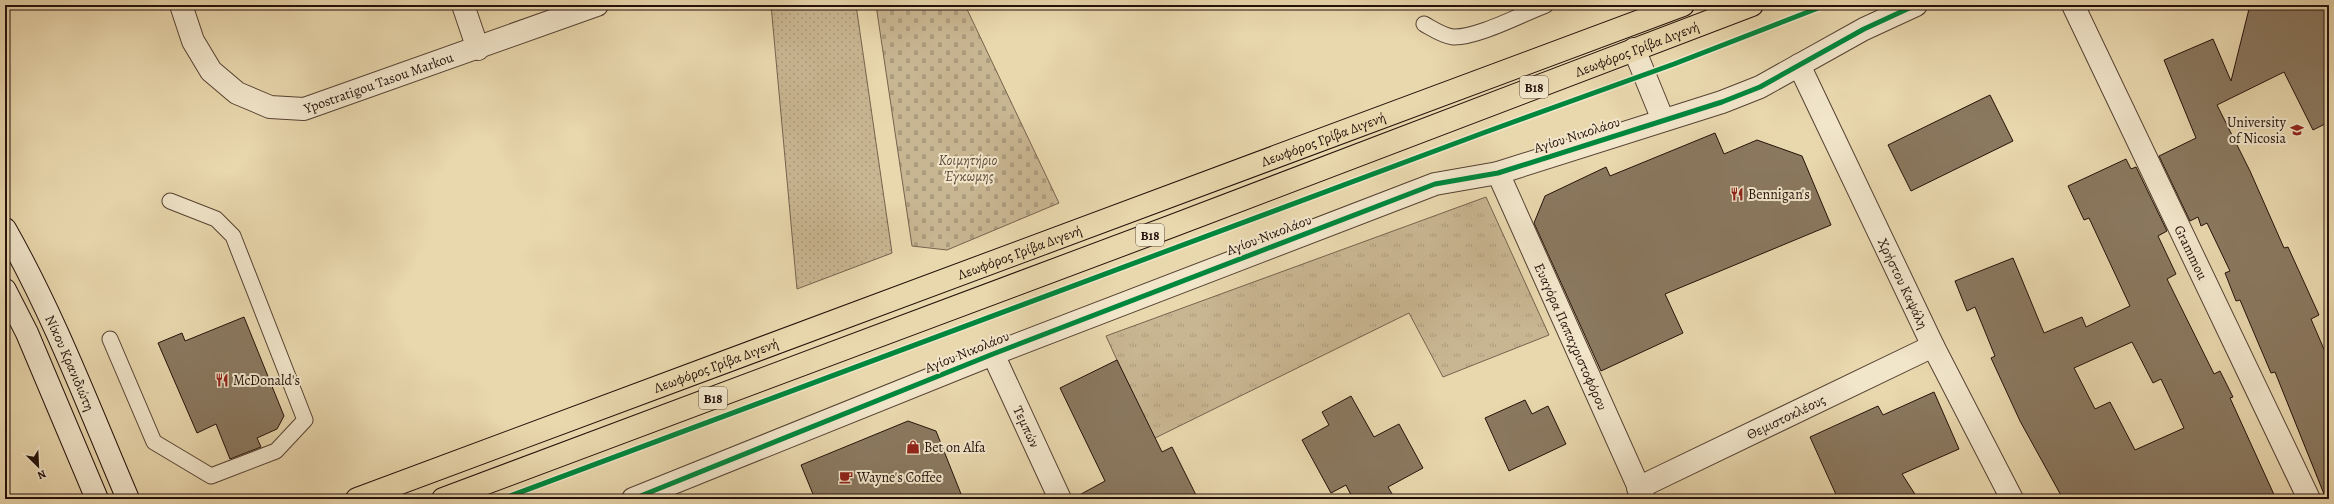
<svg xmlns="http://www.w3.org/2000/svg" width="2334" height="504" font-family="Alegreya,serif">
<defs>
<pattern id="grass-tufts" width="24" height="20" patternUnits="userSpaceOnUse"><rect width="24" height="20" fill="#c8b591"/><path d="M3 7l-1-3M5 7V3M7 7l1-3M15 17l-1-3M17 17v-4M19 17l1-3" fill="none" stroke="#ac9b7c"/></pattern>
<pattern id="cemetery-stones" width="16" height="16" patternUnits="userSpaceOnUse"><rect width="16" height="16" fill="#c8b591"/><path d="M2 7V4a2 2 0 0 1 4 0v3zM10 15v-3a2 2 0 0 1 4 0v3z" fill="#ac9b7c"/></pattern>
<pattern id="park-dots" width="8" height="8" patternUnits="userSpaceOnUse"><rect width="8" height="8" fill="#c8b591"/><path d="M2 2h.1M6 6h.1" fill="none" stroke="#ac9b7c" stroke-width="1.8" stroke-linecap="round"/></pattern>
</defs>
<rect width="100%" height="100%" fill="#e9d7ad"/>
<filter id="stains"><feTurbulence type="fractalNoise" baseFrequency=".005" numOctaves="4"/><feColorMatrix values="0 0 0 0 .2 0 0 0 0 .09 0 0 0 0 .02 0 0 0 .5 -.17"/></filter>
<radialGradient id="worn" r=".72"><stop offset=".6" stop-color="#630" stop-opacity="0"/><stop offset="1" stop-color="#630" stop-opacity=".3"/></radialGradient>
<!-- grass -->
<path fill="url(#grass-tufts)" stroke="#76634e" d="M 1486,197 L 1549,335 L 1443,377 L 1409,313 L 1153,439 L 1106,336 Z"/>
<!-- cemetery -->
<path fill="url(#cemetery-stones)" stroke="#76634e" d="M 876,5 L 965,5 L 1059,203 L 947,250 L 912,246 Z"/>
<!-- park -->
<path fill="url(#park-dots)" stroke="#76634e" d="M 771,5 L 856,5 L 892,253 L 797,289 Z"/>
<!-- building -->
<path fill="#8a785f" stroke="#24110a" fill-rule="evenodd" d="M 2250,5 L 2329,5 L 2329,122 L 2313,130 L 2284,72 L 2217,105 L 2250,171 L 2284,248 L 2288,247 L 2319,315 L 2311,319 L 2329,361 L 2329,499 L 2326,499 L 2275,372 L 2271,373 L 2240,300 L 2236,301 L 2225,273 L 2230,271 L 2207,223 L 2201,226 L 2198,217 L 2190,221 L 2159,156 L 2196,138 L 2164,60 L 2213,39 L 2231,81 Z
M 1990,95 L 2013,141 L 1911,191 L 1888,145 Z
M 1715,133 L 1724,154 L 1757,140 L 1802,156 L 1831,225 L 1665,294 L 1683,333 L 1601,371 L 1534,223 L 1545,196 L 1606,167 L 1610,176 Z
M 2126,159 L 2131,169 L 2136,167 L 2167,231 L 2158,236 L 2176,274 L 2167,279 L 2214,374 L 2220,371 L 2233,397 L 2230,398 L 2276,499 L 2063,499 L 2020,421 L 1991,358 L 1995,356 L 1975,307 L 1967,311 L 1955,281 L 2013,258 L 2044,333 L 2082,317 L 2086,327 L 2130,306 L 2089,218 L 2084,220 L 2068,186 ZM 2132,342 L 2153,383 L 2161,379 L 2184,428 L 2135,450 L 2110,402 L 2095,409 L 2074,368 Z
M 244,317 L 284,416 L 277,429 L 257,438 L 261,447 L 230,459 L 216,424 L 197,433 L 158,343 L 182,333 L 185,341 Z
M 1117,360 L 1162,452 L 1172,447 L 1198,499 L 1072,499 L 1105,481 L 1060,388 Z
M 1934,392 L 1959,449 L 1902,474 L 1918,499 L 1838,499 L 1810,437 L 1878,406 L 1883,415 Z
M 1351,396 L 1374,437 L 1399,424 L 1423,468 L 1388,487 L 1395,499 L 1353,499 L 1346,485 L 1331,493 L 1302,440 L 1329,425 L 1322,412 Z
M 1525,400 L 1532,414 L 1548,406 L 1566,444 L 1509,471 L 1485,418 Z
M 908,421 L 936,431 L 963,499 L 815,499 L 801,465 Z"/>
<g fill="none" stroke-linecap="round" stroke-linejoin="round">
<!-- lane casing -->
<g stroke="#554233" stroke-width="17">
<path id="lane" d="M 1424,24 C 1433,29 1443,36 1453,37 C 1477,38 1522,14 1546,5
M 110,339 L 154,442 L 211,476 L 276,451 L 305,420 L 233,236 L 216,219 L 170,201"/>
</g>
<!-- street casing -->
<g stroke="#554233" stroke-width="24">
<g id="street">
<path id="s1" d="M 181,5 L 193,41 L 211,71 L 237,93 L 270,107 L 304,109 L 597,5"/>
<path d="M 463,5 L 478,49"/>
<path id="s2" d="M 2073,5 L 2309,499"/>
<path d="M 1634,49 L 1663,120"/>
<path id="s3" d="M 1799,65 L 1933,346 L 2012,499"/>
<path id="s4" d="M 1498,173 L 1644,499"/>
<path id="s5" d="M 993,354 L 1060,499"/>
<path id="s6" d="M 1638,488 L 1933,346"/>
<path d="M 633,499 L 993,354 L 1435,184 L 1498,173 L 1722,102 L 1760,87 L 1864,29 L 1916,5"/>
</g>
</g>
<!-- secondary casing -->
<g stroke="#24110a" stroke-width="24">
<g id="secondary">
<path id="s7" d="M 5,229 C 54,315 89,408 128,499"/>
<path d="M 5,290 L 27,333 L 97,499"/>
</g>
</g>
<!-- primary casing -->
<g stroke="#24110a" stroke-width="24">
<g id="primary">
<path id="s8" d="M 357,499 L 1683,5"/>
<path id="s9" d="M 443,499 L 1172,226 L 1752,5"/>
</g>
</g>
<!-- lane -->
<use href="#lane" stroke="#f1e5ca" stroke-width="15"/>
<!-- street -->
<use href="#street" stroke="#f1e5ca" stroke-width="22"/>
<!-- secondary -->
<use href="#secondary" stroke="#f1e5ca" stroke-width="22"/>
<!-- primary -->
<use href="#primary" stroke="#e9d7ad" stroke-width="22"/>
<!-- cycleway casing -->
<g stroke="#f1e5ca" stroke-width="8">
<path id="cycleway" d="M 502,499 L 1483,133 L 1674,64 L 1826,5
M 633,499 L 993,354 L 1435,184 L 1498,173 L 1722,102 L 1760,87 L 1864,29 L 1916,5"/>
</g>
<!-- cycleway -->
<use href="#cycleway" stroke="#00873e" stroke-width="5"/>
</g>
<!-- icons -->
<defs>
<g id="university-bare" transform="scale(1.08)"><path d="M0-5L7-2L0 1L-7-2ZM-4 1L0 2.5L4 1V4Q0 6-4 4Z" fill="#8f2418" stroke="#f1e5ca" stroke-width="2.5" paint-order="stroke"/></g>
<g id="restaurant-bare" transform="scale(1.08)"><path d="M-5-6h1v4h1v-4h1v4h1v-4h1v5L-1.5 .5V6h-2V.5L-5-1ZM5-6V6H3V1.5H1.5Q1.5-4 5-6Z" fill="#8f2418" stroke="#f1e5ca" stroke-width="2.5" paint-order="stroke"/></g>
<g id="shop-bare" transform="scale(1.08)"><path d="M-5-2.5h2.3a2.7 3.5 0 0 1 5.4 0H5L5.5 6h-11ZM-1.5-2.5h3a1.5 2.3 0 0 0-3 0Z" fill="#8f2418" stroke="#f1e5ca" stroke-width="2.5" paint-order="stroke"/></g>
<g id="cafe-bare" transform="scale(1.08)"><path d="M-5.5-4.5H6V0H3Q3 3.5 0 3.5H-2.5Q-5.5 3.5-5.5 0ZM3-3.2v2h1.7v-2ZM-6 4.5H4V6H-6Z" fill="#8f2418" stroke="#f1e5ca" stroke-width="2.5" paint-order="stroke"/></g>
</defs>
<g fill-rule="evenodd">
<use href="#university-bare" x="2297" y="130"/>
<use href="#restaurant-bare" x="1737" y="194"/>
<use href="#restaurant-bare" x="222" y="380"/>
<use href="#shop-bare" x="913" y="447"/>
<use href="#cafe-bare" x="846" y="477"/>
</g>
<g text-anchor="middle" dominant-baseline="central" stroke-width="4" stroke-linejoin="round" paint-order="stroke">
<!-- shield labels -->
<g fill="#f1e5ca" stroke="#625144" stroke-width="1">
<rect x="1520" y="76" width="28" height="22" rx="3"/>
<rect x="1136" y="224" width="28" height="22" rx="3"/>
<rect x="699" y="387" width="28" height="22" rx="3"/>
</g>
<g font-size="13" font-weight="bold" fill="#24110a">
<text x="1534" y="87">B18</text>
<text x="1150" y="235">B18</text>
<text x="713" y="398">B18</text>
</g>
<!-- street labels -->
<g font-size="14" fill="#24110a" stroke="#f1e5ca">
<text stroke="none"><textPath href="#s9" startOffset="1276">Λεωφόρος Γρίβα Διγενή</textPath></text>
<text stroke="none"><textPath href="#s1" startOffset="256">Ypostratigou Tasou Markou</textPath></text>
<text transform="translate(1577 135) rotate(-18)">Αγίου Νικολάου</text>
<text stroke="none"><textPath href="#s8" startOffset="1031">Λεωφόρος Γρίβα Διγενή</textPath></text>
<text transform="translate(1269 235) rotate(-21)">Αγίου Νικολάου</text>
<text stroke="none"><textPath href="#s8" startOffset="707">Λεωφόρος Γρίβα Διγενή</textPath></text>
<text stroke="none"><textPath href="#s2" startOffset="274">Grammou</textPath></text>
<text stroke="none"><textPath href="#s3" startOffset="242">Χρήστου Καψάλη</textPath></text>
<text stroke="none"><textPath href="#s4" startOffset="179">Ευαγόρα Παπαχριστοφόρου</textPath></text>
<text transform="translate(967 352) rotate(-22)">Αγίου Νικολάου</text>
<text stroke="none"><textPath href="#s7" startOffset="149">Νίκου Κρανιδιώτη</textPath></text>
<text stroke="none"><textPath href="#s8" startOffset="383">Λεωφόρος Γρίβα Διγενή</textPath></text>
<text stroke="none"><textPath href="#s6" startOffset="164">Θεμιστοκλέους</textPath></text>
<text stroke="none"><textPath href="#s5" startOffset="80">Τεμπών</textPath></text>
</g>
<!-- poi labels -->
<g font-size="14" fill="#24110a" stroke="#f1e5ca" text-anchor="start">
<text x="2286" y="122" text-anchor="end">University<tspan x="2286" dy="16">of Nicosia</tspan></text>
<text x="1748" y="194">Bennigan's</text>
<text x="233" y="380">McDonald's</text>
<text x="924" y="447">Bet on Alfa</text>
<text x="857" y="477">Wayne's Coffee</text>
</g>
<!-- park labels -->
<g font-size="14" font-style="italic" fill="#5d4a39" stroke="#f1e5ca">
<text x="968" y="160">Κοιμητήριο<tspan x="968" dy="16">Έγκωμης</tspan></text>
</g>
</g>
<!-- margin -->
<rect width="2334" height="504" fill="none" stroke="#e9d7ad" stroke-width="20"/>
<rect x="6" y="6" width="2322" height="492" fill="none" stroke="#24110a" stroke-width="2"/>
<rect x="10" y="10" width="2314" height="484" fill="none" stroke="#24110a"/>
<!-- north arrow -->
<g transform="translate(38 466) rotate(156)" stroke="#f1e5ca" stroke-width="3" paint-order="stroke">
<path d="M0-3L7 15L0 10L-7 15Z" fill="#24110a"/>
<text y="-6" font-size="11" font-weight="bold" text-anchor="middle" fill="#24110a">N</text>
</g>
<rect width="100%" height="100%" filter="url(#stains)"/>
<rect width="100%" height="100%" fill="url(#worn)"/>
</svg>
